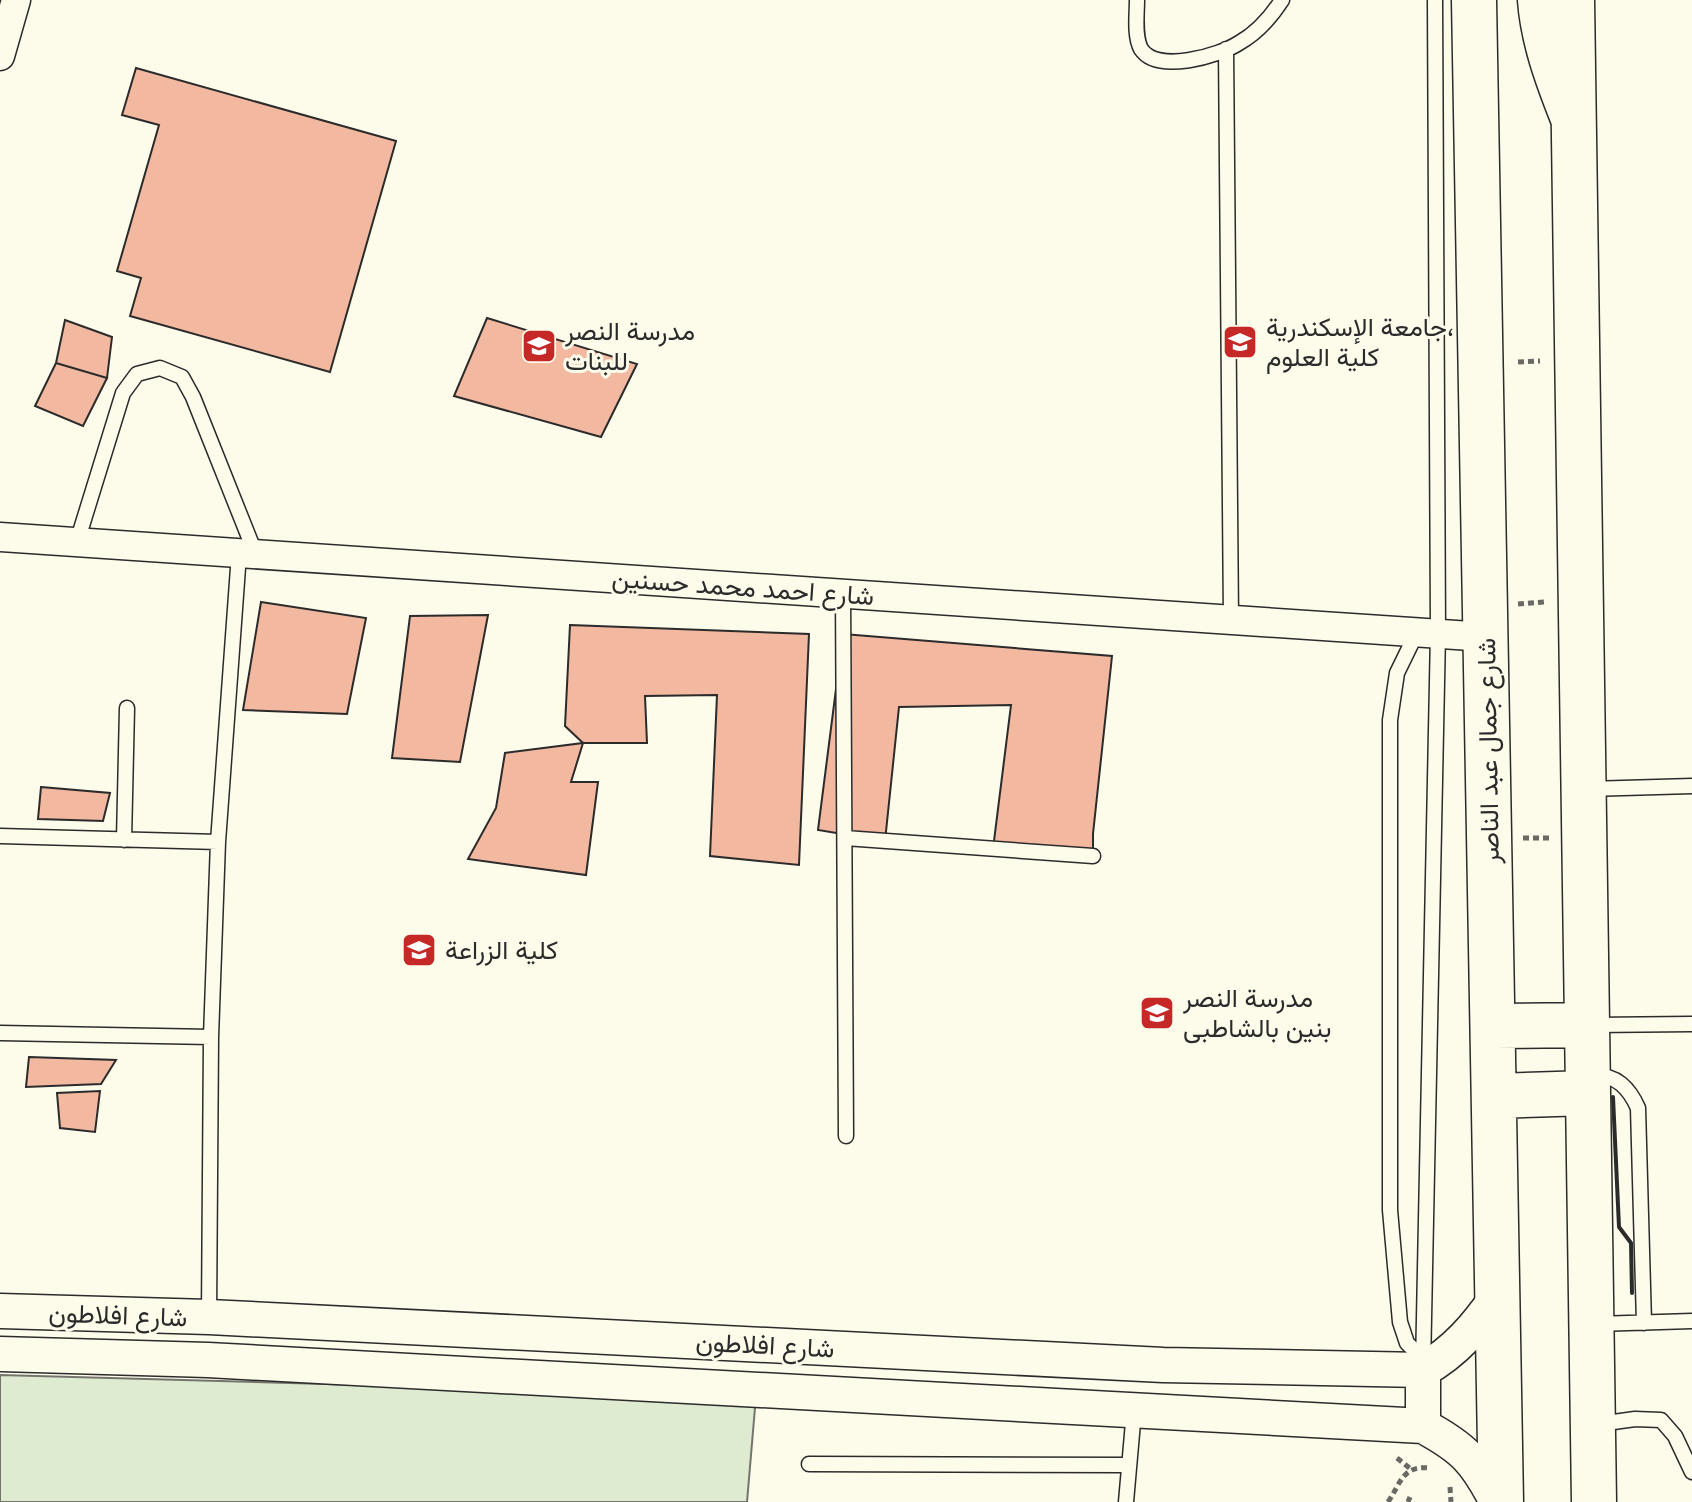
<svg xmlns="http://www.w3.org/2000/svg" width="1692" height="1502" font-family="'DM Sans',Vazirmatn,sans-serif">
<rect width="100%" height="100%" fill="#fdfbea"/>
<!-- green -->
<path fill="#deebd1" stroke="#74746e" stroke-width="2" d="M 0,1375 L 756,1396 L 747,1502 L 0,1502 Z"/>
<!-- building -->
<path fill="#f2b8a0" stroke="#2b2b2b" stroke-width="2" d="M 136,68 L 396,141 L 330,372 L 130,316 L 141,278 L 117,271 L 159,125 L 122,115 Z
M 487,318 L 637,364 L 601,437 L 454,396 Z
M 65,320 L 112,337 L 107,378 L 56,363 Z
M 56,363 L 107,378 L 83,426 L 35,406 Z
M 261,602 L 366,618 L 347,714 L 243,710 Z
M 488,615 L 460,762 L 392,758 L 410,616 Z
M 570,625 L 809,634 L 799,865 L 710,856 L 717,695 L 645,696 L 647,743 L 583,743 L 565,726 Z
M 843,634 L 1112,656 L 1093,834 L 1093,856 L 993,849 L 1011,705 L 899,707 L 885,841 L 818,830 Z
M 583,743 L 571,782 L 598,782 L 586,875 L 468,859 L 496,808 L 505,753 Z
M 41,787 L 110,793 L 103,821 L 38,819 Z
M 29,1057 L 116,1060 L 101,1084 L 26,1087 Z
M 100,1091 L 95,1132 L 60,1128 L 57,1093 Z"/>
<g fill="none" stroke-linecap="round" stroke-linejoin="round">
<!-- service casing -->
<g stroke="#2b2b2b" stroke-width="17">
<path id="service" d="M 1137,0 C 1137,14 1134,36 1141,49 C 1157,74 1219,56 1239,43 C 1257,33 1271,17 1282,0
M 1226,49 L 1231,620
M 77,542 L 123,393 L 137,374 L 160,368 L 182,377 L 193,397 L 256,555
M 843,594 L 846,1136
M 1417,632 L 1397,673 L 1390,720 L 1390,1210 L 1400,1322 L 1407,1343 L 1424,1360
M 1588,789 L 1692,786
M 0,836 L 218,842
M 845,838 L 1093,856
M 124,840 L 127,708
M 1592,1025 L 1692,1024
M 0,1033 L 211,1037
M 1593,1075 C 1617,1075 1629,1088 1638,1108 L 1644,1323
M 209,1317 L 211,1037 L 218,842 L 239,554
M 1596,1324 L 1692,1321
M 1423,1367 L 1438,633 L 1435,0
M 1599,1424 L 1635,1419 L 1661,1420 L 1675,1436 L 1692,1472
M 809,1464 L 1129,1465
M 1126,1502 L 1134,1411"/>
</g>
<!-- minor casing -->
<g stroke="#2b2b2b" stroke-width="31">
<path id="minor" d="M 0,56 L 16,0
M 0,537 L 1486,637"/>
</g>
<!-- tertiary casing -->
<g stroke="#2b2b2b" stroke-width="37">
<path id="tertiary" d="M 0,1311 L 209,1317 L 1163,1365 L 1423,1370 C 1456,1351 1476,1327 1498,1296
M 0,1354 L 208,1360 L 1423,1426
M 1423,1370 L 1423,1426 C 1464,1448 1476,1461 1497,1502"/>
</g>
<!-- secondary casing -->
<g stroke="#2b2b2b" stroke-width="43">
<path id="secondary" d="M 1538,0 C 1541,40 1555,78 1570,116"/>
</g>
<!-- primary casing -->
<g stroke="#2b2b2b" stroke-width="47">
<path id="primary" d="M 1474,0 L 1501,1502
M 1572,0 L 1594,1502
M 1494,1026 L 1587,1025
M 1495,1096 L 1588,1093"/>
</g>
<!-- path -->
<path stroke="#6a6964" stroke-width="5" stroke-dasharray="6 4" stroke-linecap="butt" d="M 1518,362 L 1540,361
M 1518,604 L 1544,602
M 1523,838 L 1549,838
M 1397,1458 L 1412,1470
M 1450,1487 L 1451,1502
M 1388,1502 C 1400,1485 1402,1465 1429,1468
M 1408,1502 L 1410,1497"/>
<!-- service -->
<use href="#service" stroke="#fdfbea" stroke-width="14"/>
<!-- minor -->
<use href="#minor" stroke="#fdfbea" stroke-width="28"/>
<!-- tertiary -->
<use href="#tertiary" stroke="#fdfbea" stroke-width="34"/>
<!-- secondary -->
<use href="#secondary" stroke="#fdfbea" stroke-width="40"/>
<!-- primary -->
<use href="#primary" stroke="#fdfbea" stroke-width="44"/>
<!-- wall -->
<path stroke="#2b2b2b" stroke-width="4" d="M 1613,1097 L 1619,1227 L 1631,1243 L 1632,1293"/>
</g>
<!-- icons -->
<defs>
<g id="university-square" transform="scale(1.8)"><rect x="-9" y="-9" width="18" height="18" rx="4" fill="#c62828" stroke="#fdfbea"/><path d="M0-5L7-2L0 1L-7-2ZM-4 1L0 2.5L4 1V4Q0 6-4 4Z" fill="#fff"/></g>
<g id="school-square" transform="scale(1.8)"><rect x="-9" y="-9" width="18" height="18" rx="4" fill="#c62828" stroke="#fdfbea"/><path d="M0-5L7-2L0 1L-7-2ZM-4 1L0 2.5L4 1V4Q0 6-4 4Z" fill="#fff"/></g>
</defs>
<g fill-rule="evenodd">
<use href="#university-square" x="1240" y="342"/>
<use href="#school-square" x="539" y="346"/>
<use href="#university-square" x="419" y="950"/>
<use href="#school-square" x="1157" y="1013"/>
</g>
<g text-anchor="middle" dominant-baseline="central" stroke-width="6" stroke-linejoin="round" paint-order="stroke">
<!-- poi labels -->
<g font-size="26" fill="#2b2b2b" stroke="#fdfbea" text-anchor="start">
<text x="1266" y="327">جامعة الإسكندرية،<tspan x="1266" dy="30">كلية العلوم</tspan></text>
<text x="565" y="331">مدرسة النصر<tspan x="565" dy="30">للبنات</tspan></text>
<text x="445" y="950">كلية الزراعة</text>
<text x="1183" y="998">مدرسة النصر<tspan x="1183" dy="30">بنين بالشاطبى</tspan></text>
</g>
<!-- street labels -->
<g font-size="26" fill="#2b2b2b" stroke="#fdfbea">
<text transform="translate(743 587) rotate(4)">شارع احمد محمد حسنين</text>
<text transform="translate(1488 751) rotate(-91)">شارع جمال عبد الناصر</text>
<text transform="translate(118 1315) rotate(2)">شارع افلاطون</text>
<text transform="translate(765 1345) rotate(3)">شارع افلاطون</text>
</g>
</g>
</svg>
